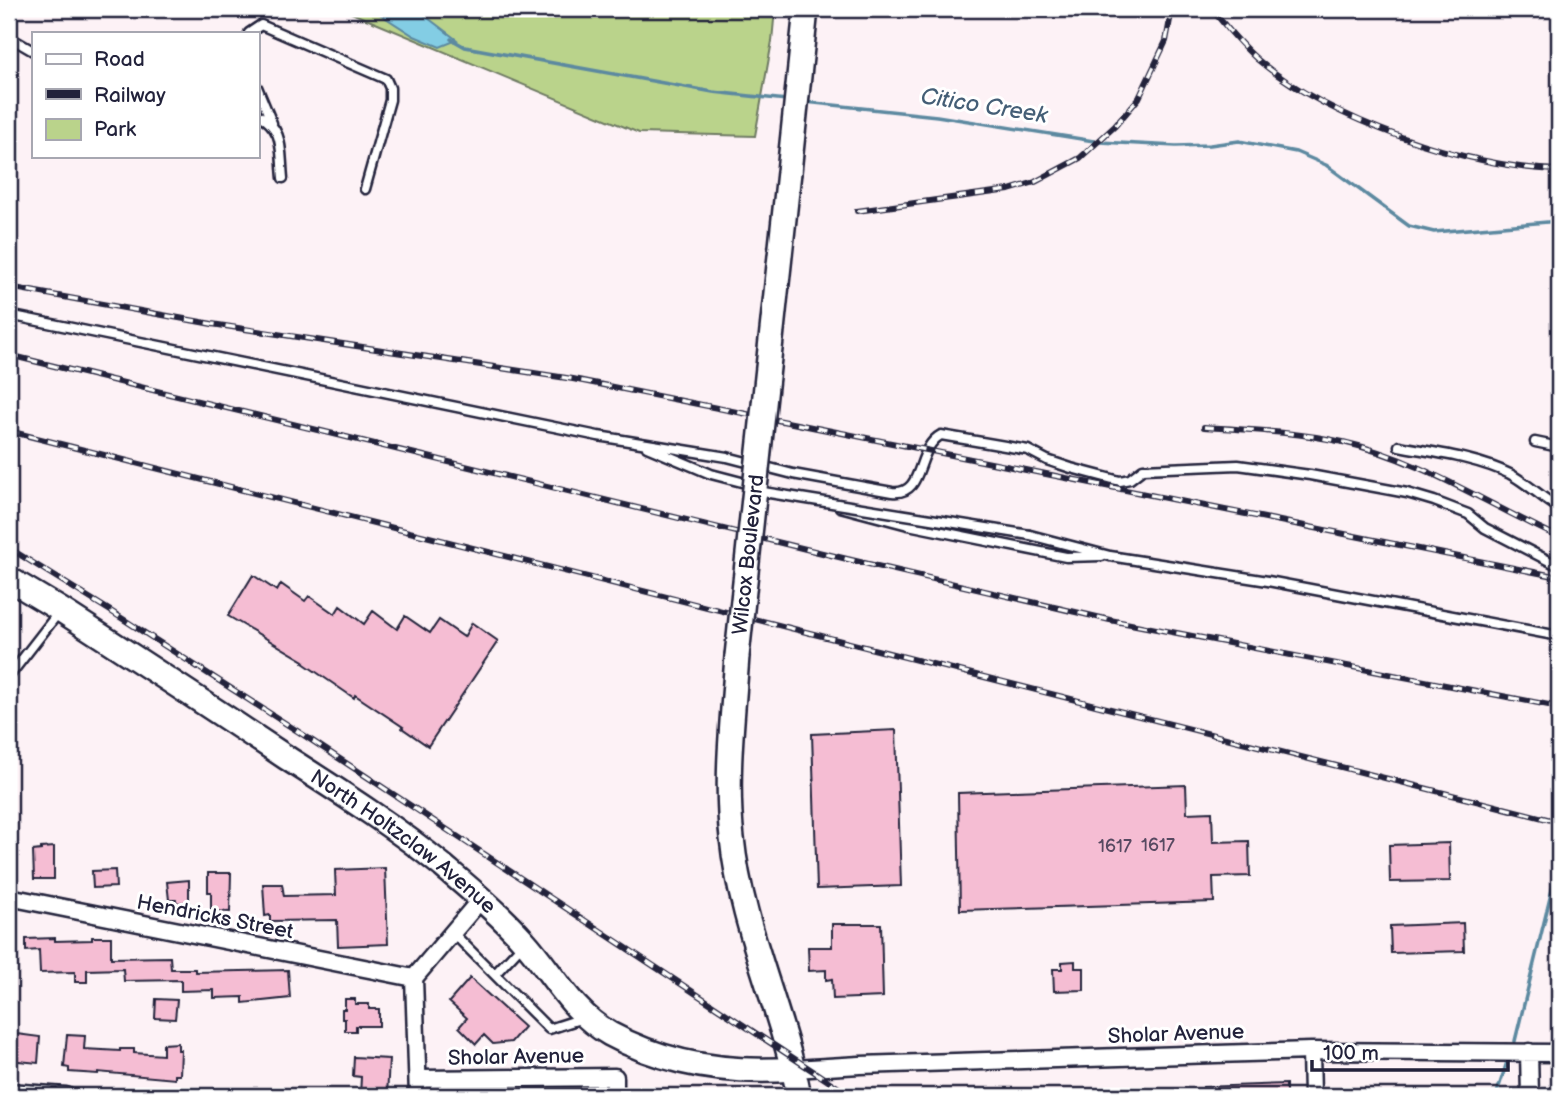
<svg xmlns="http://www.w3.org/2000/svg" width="1568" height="1105" font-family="'Balsamiq Sans',sans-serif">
<rect width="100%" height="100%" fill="#fdf2f6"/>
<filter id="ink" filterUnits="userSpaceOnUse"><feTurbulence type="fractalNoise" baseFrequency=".0143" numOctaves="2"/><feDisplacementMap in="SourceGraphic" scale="14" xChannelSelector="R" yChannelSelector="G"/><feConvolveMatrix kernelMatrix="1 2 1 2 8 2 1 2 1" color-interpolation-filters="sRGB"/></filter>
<g filter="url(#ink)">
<!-- green -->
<path fill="#bad38b" stroke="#6e7a63" stroke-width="2" d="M 342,9 L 775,9 L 772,41 L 755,136 L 639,133 Z"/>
<!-- water -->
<path fill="#83cde4" stroke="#5c89a0" stroke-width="2" d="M 372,9 L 416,9 L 457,40 L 440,47 L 414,36 Z"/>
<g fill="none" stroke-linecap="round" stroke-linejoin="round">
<!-- stream -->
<path stroke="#5c89a0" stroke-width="3.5" d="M 451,39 L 465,47 L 713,92 L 787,100
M 805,102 L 937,116 L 1100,142 L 1176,146 L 1210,145 L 1239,141 L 1296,152 L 1326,165 L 1409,226 L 1434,232 L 1559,221
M 1515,1041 L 1559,861
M 1496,1096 L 1507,1062"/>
</g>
<!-- building -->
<path fill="#f5bdd3" stroke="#22223b" stroke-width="2" d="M 253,575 L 277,591 L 281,584 L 305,601 L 309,596 L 335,614 L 340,606 L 364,624 L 373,611 L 397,629 L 405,616 L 430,633 L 439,620 L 464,637 L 472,623 L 498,641 L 428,746 L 402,728 L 403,727 L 355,695 L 354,698 L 303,663 L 304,661 L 228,616 Z
M 896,730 L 901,886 L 817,889 L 812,734 Z
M 1186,785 L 1187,813 L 1212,812 L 1213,842 L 1249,841 L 1250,876 L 1213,877 L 1214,902 L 960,910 L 958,793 Z
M 1449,843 L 1450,881 L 1390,882 L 1389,845 Z
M 54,847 L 54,879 L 34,879 L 33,851 L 41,850 L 41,848 Z
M 385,868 L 388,944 L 338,946 L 337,920 L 270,921 L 270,915 L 265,916 L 263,884 L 282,884 L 284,896 L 336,895 L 335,870 Z
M 115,870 L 116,887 L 93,888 L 92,871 Z
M 208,873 L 231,873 L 230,912 L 211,911 L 211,892 L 208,892 Z
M 189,880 L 189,902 L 177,903 L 176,900 L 169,900 L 167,882 Z
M 1463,923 L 1464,951 L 1391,953 L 1390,926 Z
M 832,924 L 881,924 L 883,997 L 833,999 L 832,979 L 826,980 L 826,970 L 809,971 L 808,947 L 832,947 Z
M 92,937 L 111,937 L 111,958 L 170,957 L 171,969 L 195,969 L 195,972 L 288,970 L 290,998 L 243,1003 L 243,997 L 214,998 L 214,990 L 181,991 L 181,980 L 124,981 L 123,969 L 87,970 L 87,982 L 75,982 L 75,972 L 40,973 L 39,950 L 26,951 L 26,939 L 55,938 L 55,941 L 92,940 Z
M 1075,961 L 1075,968 L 1084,968 L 1084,990 L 1054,991 L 1053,969 L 1062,969 L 1062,962 Z
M 470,978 L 524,1027 L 511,1042 L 493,1044 L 484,1035 L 476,1044 L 459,1027 L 467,1018 L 449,1002 Z
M 156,999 L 177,1000 L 175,1019 L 155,1018 Z
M 345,999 L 355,999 L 355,1004 L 369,1004 L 369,1009 L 379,1009 L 379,1026 L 356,1026 L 356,1031 L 345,1031 L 345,1019 L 342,1019 L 342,1009 L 345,1009 Z
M 9,1033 L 40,1037 L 38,1063 L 9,1060 Z
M 67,1035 L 85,1036 L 84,1049 L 120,1051 L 120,1049 L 134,1049 L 134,1053 L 163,1055 L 163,1044 L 178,1043 L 178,1050 L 181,1050 L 180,1075 L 175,1075 L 175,1079 L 98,1072 L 98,1074 L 69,1072 L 69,1068 L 64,1067 Z
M 354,1057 L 389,1059 L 387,1096 L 360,1096 L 361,1077 L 353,1076 Z
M 1286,1084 L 1286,1096 L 1203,1096 L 1203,1087 Z"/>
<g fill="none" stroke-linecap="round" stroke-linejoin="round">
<!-- lane casing -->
<g stroke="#22223b" stroke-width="13">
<path id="lane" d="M 249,33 L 261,25 L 386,79 L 390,88 L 390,100 L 365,189
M 9,37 L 33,51
M 257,87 L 272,123
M 257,114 C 285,129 280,149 283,178
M 9,315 L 598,436 L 727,457 L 793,474 L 892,492 C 925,496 915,449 941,435 L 1028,450 L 1047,460 L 1071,468 L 1120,481 L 1130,479 L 1143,469 L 1238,465 L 1310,475 L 1407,493 L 1434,501 L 1468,514 L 1485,528 L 1559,566
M 1535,442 L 1559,447
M 1399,446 C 1436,453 1475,457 1510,474 C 1527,483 1542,498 1559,508
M 647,447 L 711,474 L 753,485
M 840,507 L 908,525 L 1066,557 L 1102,556
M 1030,535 L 1110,556 L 1268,581 L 1559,636
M 10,675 L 59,612
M 453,933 L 549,1029 L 583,1018
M 495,974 L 523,944"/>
</g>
<!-- street casing -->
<g stroke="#22223b" stroke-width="21">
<path id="street" d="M 9,897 L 414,978
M 1311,1051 L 1312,1096
M 1529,1052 L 1530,1096
M 794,1069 L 860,1065 L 1311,1051 L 1559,1053
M 419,1079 L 615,1077 L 615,1096
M 9,1092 L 66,1096
M 418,1096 L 414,978 L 481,899"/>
</g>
<!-- secondary casing -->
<g stroke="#22223b" stroke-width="28">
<g id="secondary">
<path d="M 789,172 L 806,9"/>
<path id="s1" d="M 9,579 L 61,610 C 137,659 212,708 287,758 C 340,792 394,826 443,866 C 471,890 500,914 524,941 C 553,973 571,1012 610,1034 C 667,1065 729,1074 794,1069"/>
<path d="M 737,656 C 733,716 725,777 732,838 C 741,927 782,1009 799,1096"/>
</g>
</g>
<!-- lane -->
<use href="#lane" stroke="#fff" stroke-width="8"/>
<!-- street -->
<use href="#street" stroke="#fff" stroke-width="16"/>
<!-- secondary -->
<use href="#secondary" stroke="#fff" stroke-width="23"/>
<!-- rail casing -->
<g stroke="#22223b" stroke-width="6">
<path id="rail" d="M 1212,9 C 1226,27 1241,45 1258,60 C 1330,120 1466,168 1559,170
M 857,211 L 1009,190 L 1035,182 L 1080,158 L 1115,126 L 1139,98 L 1166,41 L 1172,9
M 9,287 L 212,324 L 573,379 L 1559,577
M 9,355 L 847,559 L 1110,620 L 1559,707
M 1204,427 C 1250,430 1298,432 1343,442 C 1420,459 1488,505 1559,537
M 9,431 L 1559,822
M 9,548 L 109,610 L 302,734 L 851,1096"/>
</g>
<!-- rail -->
<use href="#rail" stroke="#fff" stroke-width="3.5" stroke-dasharray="10" stroke-linecap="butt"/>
<!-- lane-bridge casing -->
<g stroke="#22223b" stroke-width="13" stroke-linecap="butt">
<path id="lane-bridge" d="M 757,491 L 1030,535"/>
</g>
<!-- secondary-bridge casing -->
<g stroke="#22223b" stroke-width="28" stroke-linecap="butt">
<g id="secondary-bridge">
<path id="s2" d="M 737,656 L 789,172"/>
</g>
</g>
<!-- lane-bridge -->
<use href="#lane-bridge" stroke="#fff" stroke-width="8"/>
<!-- secondary-bridge -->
<use href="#secondary-bridge" stroke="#fff" stroke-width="23"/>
</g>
</g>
<g text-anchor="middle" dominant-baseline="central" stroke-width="6" stroke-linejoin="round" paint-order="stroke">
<!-- number labels -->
<g font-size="18" fill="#574961">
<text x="1158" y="845">1617</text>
<text x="1115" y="846">1617</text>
</g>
<!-- street labels -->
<g font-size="21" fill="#22223b" stroke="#fff">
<text stroke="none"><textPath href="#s2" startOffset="102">Wilcox Boulevard</textPath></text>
<text stroke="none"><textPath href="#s1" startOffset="474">North Holtzclaw Avenue</textPath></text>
<text transform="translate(215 917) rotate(11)">Hendricks Street</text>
<text transform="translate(1176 1034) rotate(-2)">Sholar Avenue</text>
<text transform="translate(516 1057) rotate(-1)">Sholar Avenue</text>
</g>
<!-- water labels -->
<g font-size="23" font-style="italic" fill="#445e76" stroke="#fff">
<text transform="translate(984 106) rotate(9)">Citico Creek</text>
</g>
</g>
<!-- margin -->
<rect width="1568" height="1105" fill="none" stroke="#fff" stroke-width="35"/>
<rect x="18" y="18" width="1533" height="1070" fill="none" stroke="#22223b" stroke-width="2.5" filter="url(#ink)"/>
<!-- legend -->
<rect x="32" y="32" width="228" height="126" fill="#ffffff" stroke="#a7a7b1" stroke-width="2"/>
<rect x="46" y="54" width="35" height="10" fill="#ffffff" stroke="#a7a7b1" stroke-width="2"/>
<text x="94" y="66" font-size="21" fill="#22223b">Road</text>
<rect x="46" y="89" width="35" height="10" fill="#22223b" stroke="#a7a7b1" stroke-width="2"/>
<text x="94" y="102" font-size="21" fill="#22223b">Railway</text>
<rect x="46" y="119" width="35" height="21" fill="#bad38b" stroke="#a7a7b1" stroke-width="2"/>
<text x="94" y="136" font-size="21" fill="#22223b">Park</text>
<!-- scale -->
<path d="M1312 1060v10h196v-10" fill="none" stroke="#22223b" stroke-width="3.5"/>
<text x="1323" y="1060" font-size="21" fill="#22223b" stroke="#ffffff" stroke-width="5" paint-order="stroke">100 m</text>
</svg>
